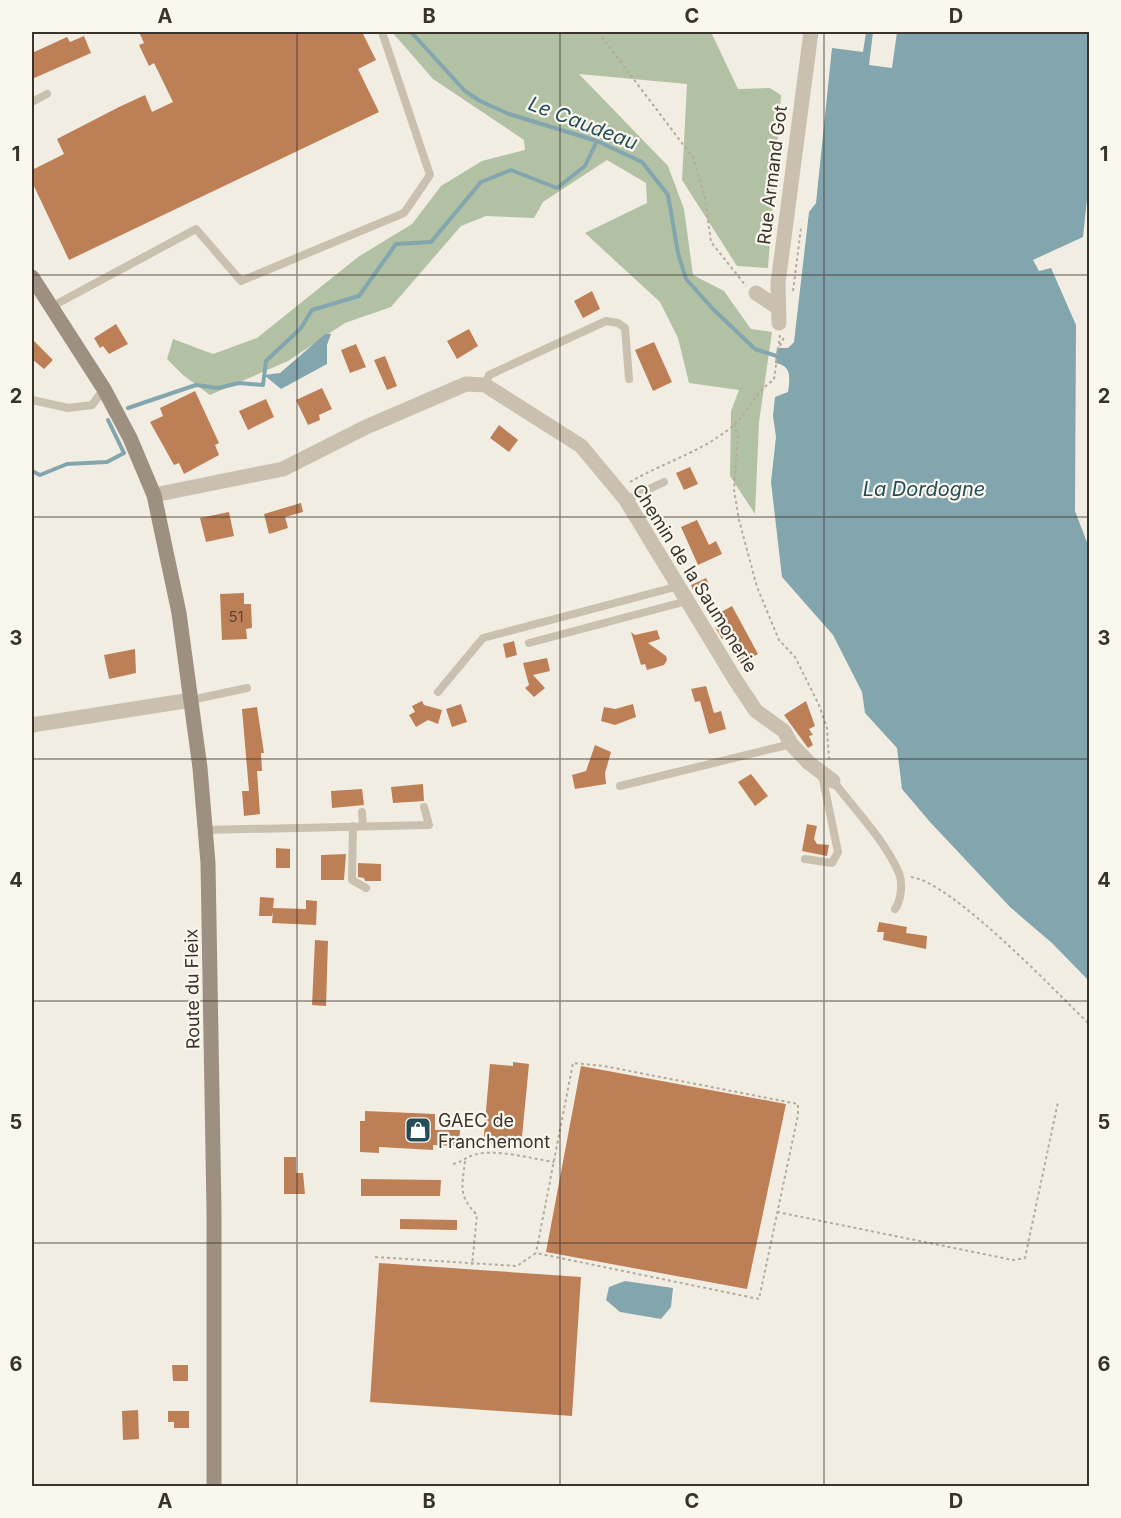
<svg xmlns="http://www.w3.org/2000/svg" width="1121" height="1518" font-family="Inter,sans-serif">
<rect width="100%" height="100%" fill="#f2ede3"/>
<!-- green -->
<path fill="#b2c1a3" d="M 392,32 L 711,32 L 738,89 L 770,88 L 781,95 L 768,268 L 737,266 L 682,180 L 687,84 L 579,74 L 668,166 L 684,209 L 693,275 L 724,291 L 751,329 L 772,332 L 759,422 L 755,514 L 730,476 L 731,411 L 739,390 L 689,383 L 678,338 L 660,302 L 585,233 L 647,203 L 646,183 L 607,160 L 543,202 L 534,218 L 486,216 L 461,226 L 391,307 L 345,323 L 288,361 L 210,395 L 183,375 L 167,359 L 173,339 L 213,354 L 257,338 L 358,257 L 412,224 L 441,186 L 482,161 L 525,150 L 524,140 L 433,79 Z"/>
<!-- water -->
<path fill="#83a5ae" d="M 866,32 L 873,32 L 869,65 L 892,68 L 897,32 L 1089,32 L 1090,171 L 1083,237 L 1033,260 L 1039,271 L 1051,268 L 1076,325 L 1075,511 L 1090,550 L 1089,981 L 1052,943 L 1010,907 L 930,822 L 902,789 L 897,748 L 865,713 L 862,692 L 833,635 L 782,577 L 771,482 L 776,437 L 773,416 L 775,397 L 788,392 C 790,378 792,365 775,363 L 777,348 L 788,348 L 794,342 L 809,212 L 816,203 L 832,48 L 863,52 Z
M 325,334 L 331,334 L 327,345 L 327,364 L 281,389 L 264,375 L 280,373 Z
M 625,1281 L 673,1288 L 671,1307 L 661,1319 L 620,1312 L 606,1300 L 609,1287 Z"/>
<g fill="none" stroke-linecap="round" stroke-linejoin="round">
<!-- stream -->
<path stroke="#83a5ae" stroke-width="4" d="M 411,32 L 465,91 L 480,101 L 509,114 L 597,141 L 642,162 L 668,195 L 678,253 L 686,279 L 713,309 L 755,349 L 780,357
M 128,408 L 196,385 L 218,388 L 239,383 L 263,385 L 266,361 L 301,328 L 312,310 L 359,296 L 396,244 L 431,242 L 481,182 L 511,170 L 557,188 L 585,166 L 597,141
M 32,471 L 40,475 L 67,464 L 107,462 L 124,453 L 108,420"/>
</g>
<!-- building -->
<path fill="#bd7f56" d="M 139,32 L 362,32 L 376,60 L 358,69 L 379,112 L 69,260 L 32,182 L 32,170 L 64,154 L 57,139 L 119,107 L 145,95 L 152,112 L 173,102 L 154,63 L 149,66 L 139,45 L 144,43 Z
M 84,36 L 91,53 L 32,79 L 32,53 L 67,37 L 70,42 Z
M 592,291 L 600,309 L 583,318 L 574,301 Z
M 116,324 L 128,344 L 109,354 L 103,346 L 100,348 L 94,338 Z
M 469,329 L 478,346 L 457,359 L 447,341 Z
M 32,339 L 53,360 L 44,369 L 32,359 Z
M 654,342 L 672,382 L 653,391 L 635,350 Z
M 356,344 L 366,367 L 350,373 L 341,350 Z
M 385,356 L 397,386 L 387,390 L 374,360 Z
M 322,388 L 332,409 L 319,415 L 320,420 L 308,425 L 296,400 Z
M 195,391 L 219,443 L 215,445 L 219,455 L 184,474 L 179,463 L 174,465 L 150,422 L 163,416 L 160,408 Z
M 266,399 L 274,417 L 248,430 L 239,411 Z
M 499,425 L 518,440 L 509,452 L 490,438 Z
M 690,467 L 698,484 L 684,490 L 676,473 Z
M 301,503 L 303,512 L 285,517 L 288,528 L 269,534 L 264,514 Z
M 229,512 L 234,536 L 206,542 L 200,518 Z
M 697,520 L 709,545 L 716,541 L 722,554 L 698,565 L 681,527 Z
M 706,578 L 711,588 L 695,595 L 691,585 Z
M 244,593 L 244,604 L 251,604 L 252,628 L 246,629 L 247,639 L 222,640 L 220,594 Z
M 732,606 L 758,654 L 740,664 L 725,637 L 722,639 L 715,627 L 717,626 L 712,617 Z
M 657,630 L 660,639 L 648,643 L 666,656 L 667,660 L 664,665 L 647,670 L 645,664 L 641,665 L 631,632 L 635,635 Z
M 514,641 L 517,655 L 506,658 L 503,644 Z
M 135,649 L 136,673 L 109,679 L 104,655 Z
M 547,658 L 550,671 L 533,675 L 545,688 L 534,697 L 525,688 L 529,685 L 523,663 Z
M 706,686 L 714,713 L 721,711 L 726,729 L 709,734 L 700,701 L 695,702 L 691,689 Z
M 422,701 L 424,705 L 442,710 L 438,724 L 428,720 L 416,727 L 409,715 L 415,712 L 412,706 Z
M 806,701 L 815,726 L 809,729 L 813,735 L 809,736 L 813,745 L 808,748 L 784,715 Z
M 461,704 L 467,722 L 452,727 L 446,709 Z
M 633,704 L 636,717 L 615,725 L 601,721 L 604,707 L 615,709 Z
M 257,707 L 264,753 L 261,753 L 262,771 L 257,771 L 260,814 L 244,816 L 242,791 L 249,791 L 242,709 Z
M 595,745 L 611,752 L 605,773 L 606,784 L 575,789 L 572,775 L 586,771 Z
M 751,774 L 768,796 L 755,806 L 738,782 Z
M 423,784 L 424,801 L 393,803 L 391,787 Z
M 362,789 L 364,805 L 332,808 L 331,791 Z
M 807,824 L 817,826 L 814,839 L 817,844 L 829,845 L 827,856 L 802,851 Z
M 276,848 L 290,849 L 290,868 L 276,868 Z
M 346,854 L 344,880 L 321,880 L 321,855 Z
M 358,863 L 381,864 L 381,881 L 365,881 L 364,878 L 358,877 Z
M 260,897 L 274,898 L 273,908 L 306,909 L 306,900 L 317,901 L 316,925 L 272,923 L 273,912 L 272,916 L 259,916 Z
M 879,922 L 907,927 L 906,933 L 927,936 L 926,949 L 883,940 L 884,932 L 877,932 Z
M 315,940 L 328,941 L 326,1006 L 312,1005 Z
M 513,1062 L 529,1064 L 521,1147 L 483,1146 L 490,1064 L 513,1066 Z
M 581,1066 L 786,1104 L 747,1289 L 546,1252 Z
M 365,1111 L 435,1114 L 435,1130 L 460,1130 L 459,1146 L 433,1145 L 433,1150 L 379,1147 L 379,1153 L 360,1152 L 360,1121 L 365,1121 Z
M 284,1157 L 296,1157 L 296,1173 L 303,1173 L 305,1194 L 284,1194 Z
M 361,1179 L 441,1180 L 440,1196 L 361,1196 Z
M 400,1219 L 457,1220 L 457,1230 L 400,1229 Z
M 379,1263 L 581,1277 L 572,1416 L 370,1402 Z
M 172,1365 L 188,1365 L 188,1381 L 173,1381 Z
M 138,1410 L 139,1439 L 123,1440 L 122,1411 Z
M 168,1411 L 189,1411 L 189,1428 L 174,1428 L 174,1422 L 168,1422 Z"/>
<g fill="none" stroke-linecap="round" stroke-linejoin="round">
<!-- path -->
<path stroke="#b6aa99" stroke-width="2" stroke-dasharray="3 3" stroke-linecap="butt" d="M 598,32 L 694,159 L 705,198 L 711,242 L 746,286
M 793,291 L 801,228
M 780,346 L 785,335
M 734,424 L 738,436 L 734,490 L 739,520 L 757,587 L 779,640 L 795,657 L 819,705 L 827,728 L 829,759
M 630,482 C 664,462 708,450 737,422 C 750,408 757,390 774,380 L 780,335
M 911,877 C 952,882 1056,992 1090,1025
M 465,1161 C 462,1188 458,1195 477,1215 L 472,1265
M 453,1164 C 462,1162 466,1157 474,1155 C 493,1148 534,1159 554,1162
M 777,1212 L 1013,1260 L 1025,1258 L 1058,1102
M 375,1257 L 517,1266 L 536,1253 L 759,1299 L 798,1115 L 798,1104 L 604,1066 L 573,1063 L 536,1253"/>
<!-- service -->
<path stroke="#cac0af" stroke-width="8" d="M 32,102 L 47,94
M 51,307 L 196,229 L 241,281 L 404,213 L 430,175 L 382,32
M 485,385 L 489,375 L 606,321 L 618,323 L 625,328 L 629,379
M 32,400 L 68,408 L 92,405 L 104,389
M 626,500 L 664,482
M 529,643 L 687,601
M 438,692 L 483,638 L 679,586
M 191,700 L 247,688
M 833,781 C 855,810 884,839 899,873 C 903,883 901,901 895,909
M 620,786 L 791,744
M 362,812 L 363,826
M 353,826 L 352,880 L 366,888
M 205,830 L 429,825 L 424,807
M 805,859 L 832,863 L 838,852 L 822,775"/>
<!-- minor -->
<path stroke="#cac0af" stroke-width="15" d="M 756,293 L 777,307
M 779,323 L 778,283 L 811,32
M 154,495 L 283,469 L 366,427 L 466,384 L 485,385 L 581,446 L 626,500 L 736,681 L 756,711 L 784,731 L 791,744 L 809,763 L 833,781
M 32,725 L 191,700"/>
<!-- secondary -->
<path stroke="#9e9080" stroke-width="15" d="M 32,277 L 104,389 L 130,438 L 154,495 L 179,613 L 200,768 L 208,863 L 214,1211 L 214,1486"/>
</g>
<!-- grid -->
<path fill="none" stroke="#3a332c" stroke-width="1.5" stroke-opacity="0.55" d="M 297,32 L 297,1486M 560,32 L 560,1486M 824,32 L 824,1486M 32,275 L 1090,275M 32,517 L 1090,517M 32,759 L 1090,759M 32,1001 L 1090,1001M 32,1243 L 1090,1243"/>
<!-- icons -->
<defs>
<g id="shop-square" transform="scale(1.35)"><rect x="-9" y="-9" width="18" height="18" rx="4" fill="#244d58" stroke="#faf7ef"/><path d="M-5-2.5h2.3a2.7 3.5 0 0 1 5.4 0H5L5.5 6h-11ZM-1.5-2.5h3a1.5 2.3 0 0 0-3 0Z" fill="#fff"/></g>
</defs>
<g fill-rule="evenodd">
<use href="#shop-square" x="418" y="1130"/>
</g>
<g text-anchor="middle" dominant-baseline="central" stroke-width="4.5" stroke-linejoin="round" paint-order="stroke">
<!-- number labels -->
<g font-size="15" fill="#5b4636">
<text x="236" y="616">51</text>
</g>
<!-- street labels -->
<g font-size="18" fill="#3a332c" stroke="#faf7ef">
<text transform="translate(772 175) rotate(-83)">Rue Armand Got</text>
<text transform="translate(695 578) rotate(58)">Chemin de la Saumonerie</text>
<text transform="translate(192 989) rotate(-91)">Route du Fleix</text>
</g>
<!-- poi labels -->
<g font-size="18" fill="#3a332c" stroke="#faf7ef" text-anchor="start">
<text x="438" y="1120">GAEC de<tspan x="438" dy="21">Franchemont</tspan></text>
</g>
<!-- water labels -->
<g font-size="20" font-style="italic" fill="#244d58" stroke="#faf7ef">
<text transform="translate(583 123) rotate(21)">Le Caudeau</text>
<text x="924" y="489">La Dordogne</text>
</g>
</g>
<!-- border -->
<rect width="1121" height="1518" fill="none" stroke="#faf7ef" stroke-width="66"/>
<rect x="33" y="33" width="1055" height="1452" fill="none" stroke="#3a332c" stroke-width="2"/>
<g font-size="20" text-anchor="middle" font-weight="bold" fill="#3a332c">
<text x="165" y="23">A</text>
<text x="429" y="23">B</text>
<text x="692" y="23">C</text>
<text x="956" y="23">D</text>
<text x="16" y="161">1</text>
<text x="1104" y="161">1</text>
<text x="16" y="403">2</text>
<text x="1104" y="403">2</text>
<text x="16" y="645">3</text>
<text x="1104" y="645">3</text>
<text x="16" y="887">4</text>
<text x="1104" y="887">4</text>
<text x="16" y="1129">5</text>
<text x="1104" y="1129">5</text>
<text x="16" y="1371">6</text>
<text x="1104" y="1371">6</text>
<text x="165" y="1508">A</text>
<text x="429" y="1508">B</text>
<text x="692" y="1508">C</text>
<text x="956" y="1508">D</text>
</g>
</svg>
